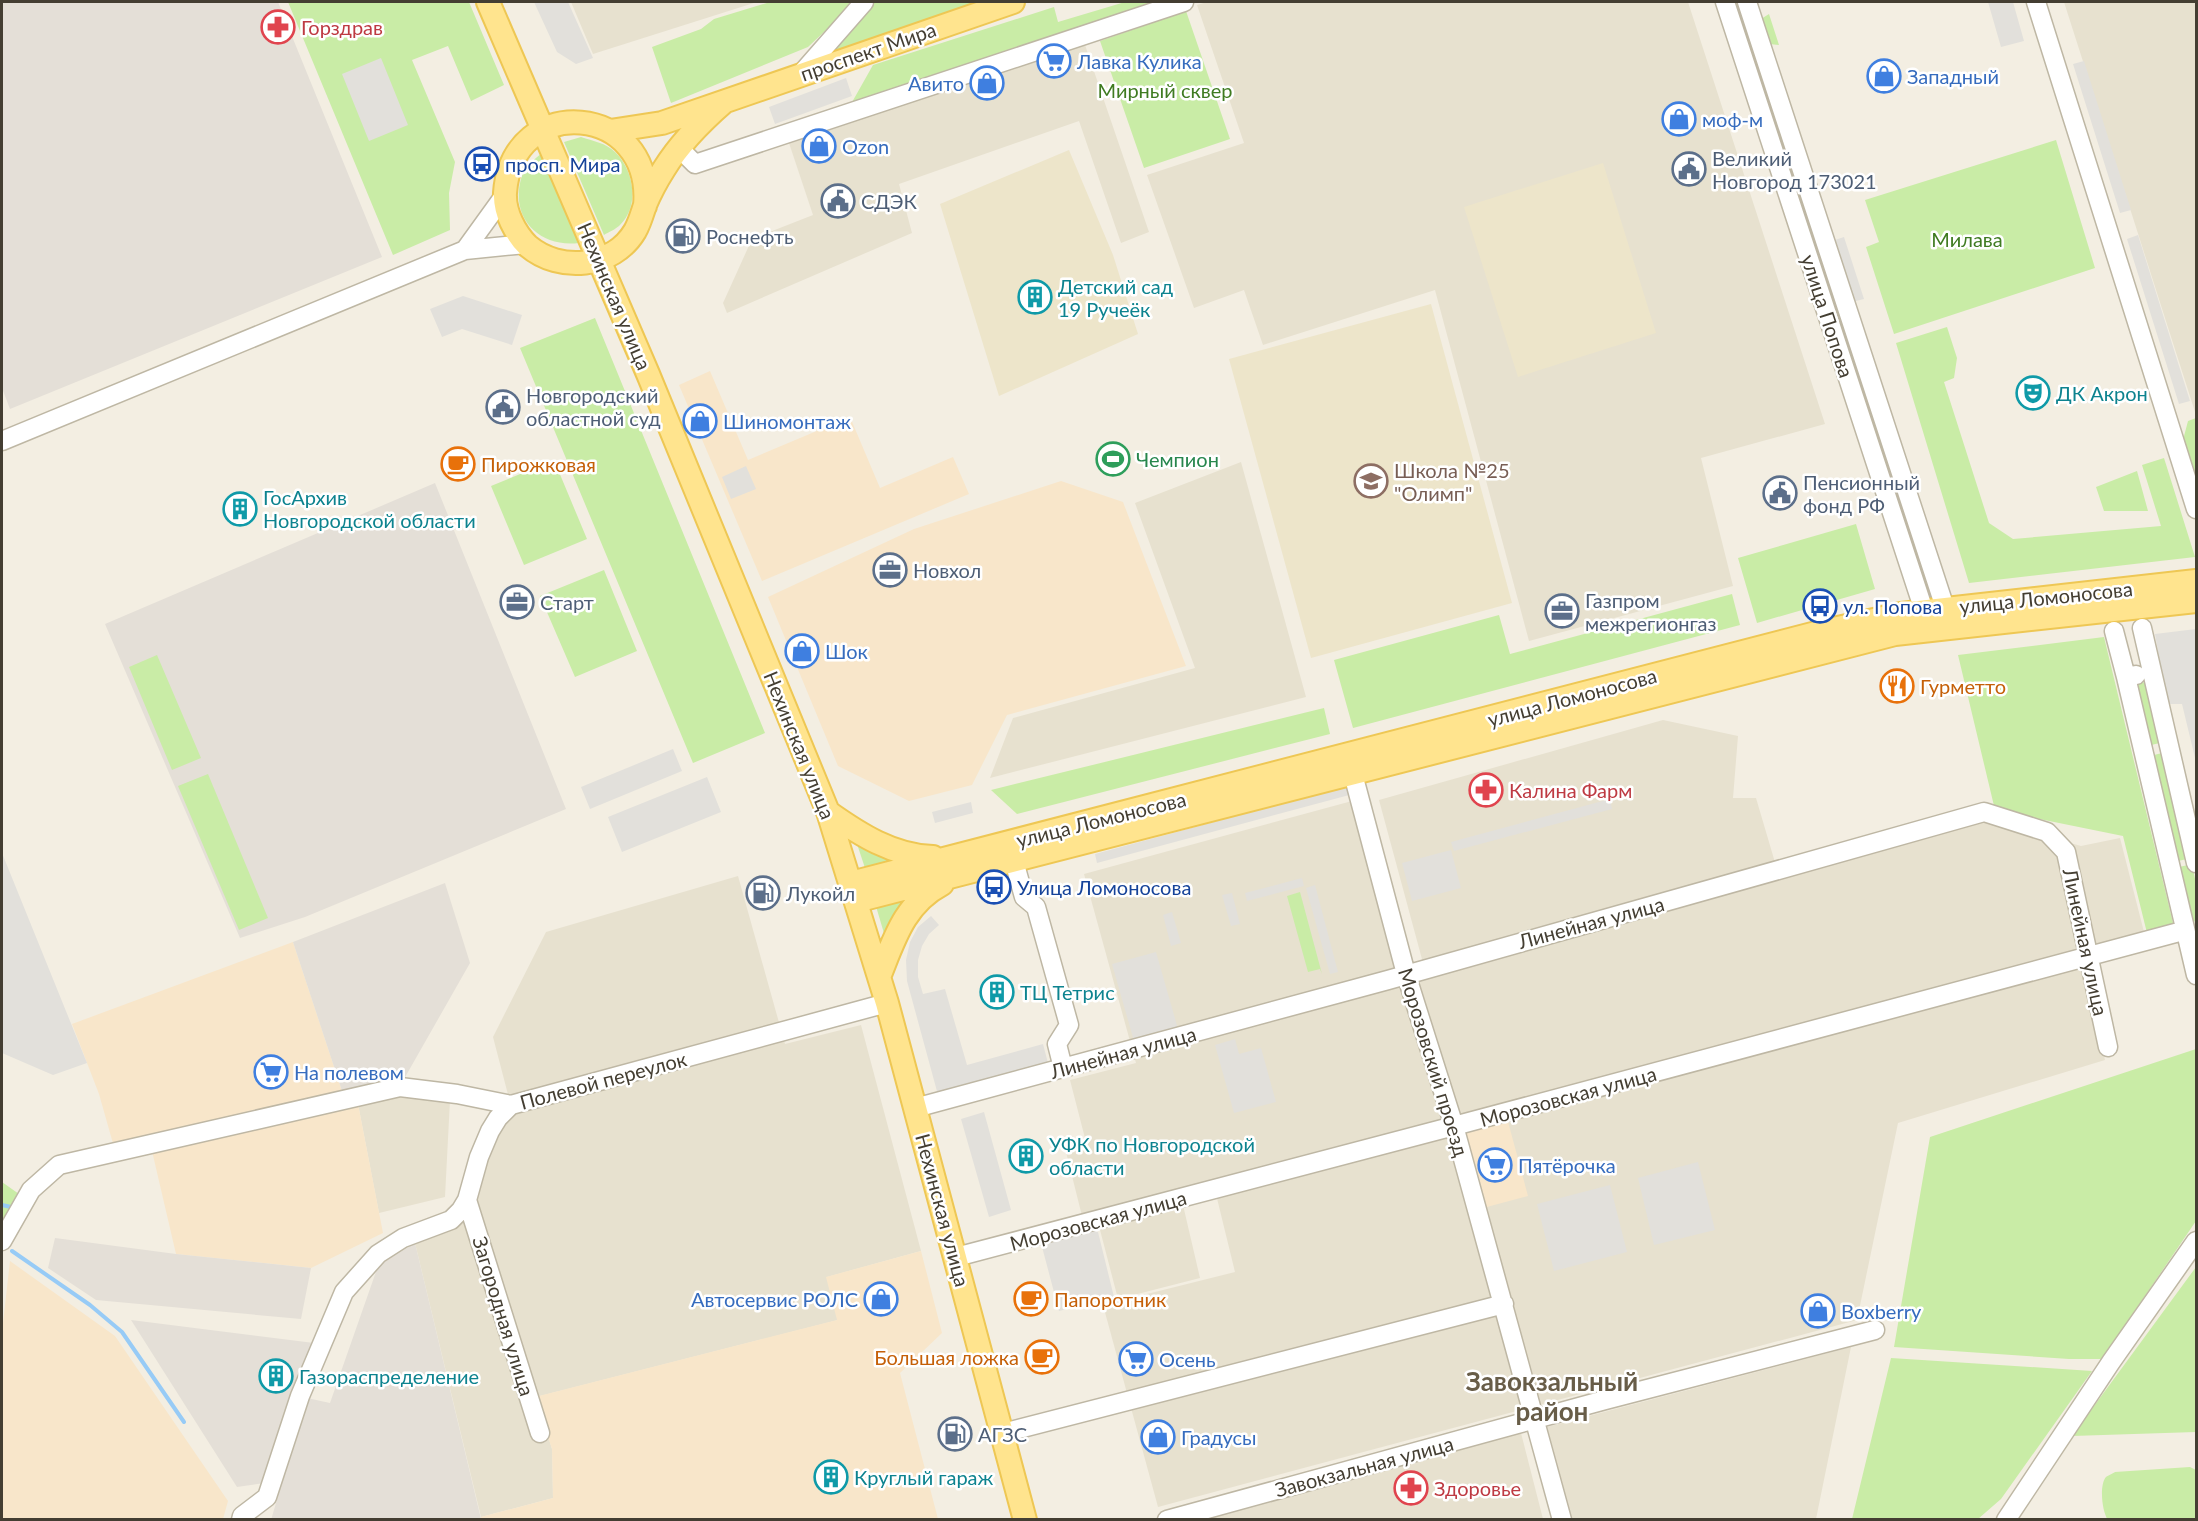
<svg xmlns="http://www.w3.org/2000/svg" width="2198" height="1521" font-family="Lato,sans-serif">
<rect width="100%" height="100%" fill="#f3eee2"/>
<!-- residential -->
<path fill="#e7e1cf" d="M 571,2 L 757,2 L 593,54 Z
M 1207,2 L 1688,2 L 1825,424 L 1701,458 L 1733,586 L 1529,641 L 1435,290 L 1263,345 L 1244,290 L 1194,308 L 1147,175 L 1244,143 L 1197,5 Z
M 2064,2 L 2196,2 L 2196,415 Z
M 1084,42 L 1149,232 L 1121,243 L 1079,121 L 899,184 L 912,233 L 727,313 L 723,303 L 752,239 L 813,215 L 788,140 Z
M 1241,462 L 1306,697 L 990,778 L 1013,718 L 1195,668 L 1135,503 Z
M 1663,720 L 1738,736 L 1733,798 L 1756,798 L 1779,876 L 1985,819 L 2081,846 L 2120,838 L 2144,932 L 2081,949 L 2105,1060 L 1898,1123 L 1857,1320 L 1158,1507 L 1103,1305 L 1235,1272 L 1213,1182 L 1082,1216 L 1066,1152 L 1087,1146 L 1070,1080 L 1136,1063 L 1084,874 L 1352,801 L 1400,981 L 1426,974 L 1379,800 Z
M 738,876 L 785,1044 L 861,1025 L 921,1251 L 827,1277 L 838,1320 L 536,1397 L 552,1449 L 553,1498 L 481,1517 L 415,1243 L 462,1221 L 482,1164 L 512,1110 L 493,1037 L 546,932 Z
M 398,1095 L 450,1100 L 445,1197 L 379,1213 L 358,1104 Z
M 1183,1205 L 1200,1278 L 1118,1299 L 1099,1226 Z
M 1851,1347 L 1816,1519 L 1572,1519 L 1547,1427 Z
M 1521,1433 L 1543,1519 L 1208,1520 L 1207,1518 Z"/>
<!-- commercial -->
<path fill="#f8e6ca" d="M 710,371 L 748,460 L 850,417 L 880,488 L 953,457 L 969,494 L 762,581 L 679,385 Z
M 1061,481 L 1123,502 L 1186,666 L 1007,715 L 972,785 L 909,801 L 838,766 L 768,597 L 914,529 Z
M 293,942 L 343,1094 L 114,1147 L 99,1094 L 72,1024 Z
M 358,1104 L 383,1233 L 311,1268 L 176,1254 L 152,1151 Z
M 1507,1118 L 1528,1196 L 1483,1208 L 1462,1130 Z
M 921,1251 L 942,1333 L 900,1373 L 938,1519 L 481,1520 L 481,1517 L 553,1498 L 552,1449 L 535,1397 L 837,1320 L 826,1277 Z
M 10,1261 L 115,1336 L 228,1501 L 223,1519 L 2,1519 L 2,1332 Z"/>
<!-- industrial -->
<path fill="#e4dfd7" d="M 2,2 L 278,2 L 382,257 L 10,409 L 2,388 Z
M 435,483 L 566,809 L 305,917 L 240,938 L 105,624 Z
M 445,883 L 470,963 L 404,1079 L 343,1094 L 293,942 Z
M 55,1238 L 176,1254 L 311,1268 L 301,1319 L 96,1300 L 48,1268 Z
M 415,1243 L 481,1519 L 271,1520 L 307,1398 L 330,1403 L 378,1266 Z
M 131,1320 L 314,1343 L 264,1483 L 237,1487 Z"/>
<!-- education -->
<path fill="#ede5ca" d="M 1069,150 L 1113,255 L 1138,334 L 999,396 L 940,204 Z
M 1603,163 L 1656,333 L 1518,377 L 1464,207 Z
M 1431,304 L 1512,603 L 1311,658 L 1229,359 Z"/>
<!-- green -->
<path fill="#c9eca6" d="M 288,2 L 469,2 L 504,85 L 471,101 L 448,46 L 412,60 L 455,162 L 449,193 L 450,230 L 393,255 Z
M 770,2 L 856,2 L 808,47 L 671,103 L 652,47 L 701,29 L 714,19 Z
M 872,2 L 987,2 L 827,57 Z
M 1125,2 L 1168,2 L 851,104 L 873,65 L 1054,7 L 1058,22 Z
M 1186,11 L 1230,139 L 1144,168 L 1100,41 Z
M 1769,14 L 1779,45 L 1769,44 L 1761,19 Z
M 581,137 C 593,141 606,143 615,152 C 634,170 640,206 620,225 C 616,229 609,232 604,235 L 564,142 Z
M 2056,140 L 2095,268 L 1894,334 L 1866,247 L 1879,242 L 1865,200 Z
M 542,153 L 579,243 C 540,248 510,219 521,179 C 524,168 533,160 542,153 Z
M 595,318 L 765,733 L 693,763 L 520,348 Z
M 1947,327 L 1957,358 L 1954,378 L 1944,382 L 1989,523 L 2013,539 L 2161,526 L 2142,465 L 2164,458 L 2195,557 L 1969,583 L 1896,343 Z
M 2196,418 L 2196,481 L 2183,440 L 2188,421 Z
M 554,460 L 587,539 L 524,565 L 491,486 Z
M 2137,471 L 2148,511 L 2104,511 L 2096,487 Z
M 1856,524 L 1875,589 L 1757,623 L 1738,558 Z
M 604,570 L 637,651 L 575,677 L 540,596 Z
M 1732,594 L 1740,625 L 1353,728 L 1334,660 L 1499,615 L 1510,654 Z
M 2104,637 L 2174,927 L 2147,933 L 2123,836 L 1995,810 L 1958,655 Z
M 157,655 L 201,758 L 172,770 L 129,667 Z
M 2149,681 L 2164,742 L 2147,746 L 2133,685 Z
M 1324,708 L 1330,734 L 1017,814 L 991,790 Z
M 2166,752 L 2191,858 L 2174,862 L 2150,756 Z
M 208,774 L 268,918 L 239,930 L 178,786 Z
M 855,838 L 899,858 L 866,871 Z
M 2192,864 L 2196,884 L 2196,921 L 2188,923 L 2175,868 Z
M 919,891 L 886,940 L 875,903 Z
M 1300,892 L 1322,974 L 1320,969 L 1308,972 L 1287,896 Z
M 2196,1049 L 2196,1221 L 2102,1359 L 2069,1359 L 1894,1347 L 1930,1137 Z
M 2,1182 L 19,1194 L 2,1236 Z
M 2196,1267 L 2196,1432 L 2072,1436 Z
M 1891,1358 L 2092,1371 L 2001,1499 L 1978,1519 L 1852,1519 Z
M 2190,1467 L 2196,1470 L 2196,1517 L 2194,1519 L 2108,1520 C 2102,1512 2099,1485 2106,1477 C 2107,1476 2114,1473 2115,1472 Z"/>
<!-- parking -->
<path fill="#e2e0db" d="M 534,2 L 568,2 L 593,58 L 576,64 L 557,52 Z
M 1988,2 L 2013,2 L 2024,41 L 2001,47 Z
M 381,58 L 408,125 L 369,141 L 342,74 Z
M 2084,61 L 2131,210 L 2120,213 L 2073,64 Z
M 846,78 L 852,96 L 775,124 L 769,107 Z
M 2138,235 L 2190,401 L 2179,404 L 2127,239 Z
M 1844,237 L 1864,299 L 1848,303 L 1829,242 Z
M 463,296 L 522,315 L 512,345 L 462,329 L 442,337 L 430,309 Z
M 746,466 L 756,489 L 731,499 L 722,477 Z
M 2196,629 L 2196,762 L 2182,704 L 2167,704 L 2155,634 Z
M 673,749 L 682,771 L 590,809 L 581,787 Z
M 707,777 L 721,812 L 622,852 L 608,817 Z
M 1351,785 L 1353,794 L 1097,863 L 1095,854 Z
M 1610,799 L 1612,809 L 1454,851 L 1451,842 Z
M 971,802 L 973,813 L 935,823 L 932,812 Z
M 1451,850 L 1461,888 L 1412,901 L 1402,863 Z
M 2,853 L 87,1063 L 53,1075 L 2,1053 Z
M 1302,878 L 1304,886 L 1247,901 L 1245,893 Z
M 1315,885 L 1338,972 L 1330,974 L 1306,888 Z
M 1232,893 L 1240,924 L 1231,926 L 1222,895 Z
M 1172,912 L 1181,943 L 1171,946 L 1163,915 Z
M 931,916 L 939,925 L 929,934 L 922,946 L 918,960 L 918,977 L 923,994 L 945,989 L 967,1065 L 1043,1044 L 1048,1063 L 938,1095 L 907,981 L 906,960 L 910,942 L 918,927 Z
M 1156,952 L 1178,1029 L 1134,1041 L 1112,964 Z
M 1235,1039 L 1239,1054 L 1261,1048 L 1276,1102 L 1234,1113 L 1215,1045 Z
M 984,1112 L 1011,1210 L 989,1217 L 961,1119 Z
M 1698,1162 L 1715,1230 L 1654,1245 L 1638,1178 Z
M 1610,1185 L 1627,1252 L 1554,1271 L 1537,1204 Z
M 1091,1229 L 1098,1232 L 1114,1297 L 1059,1311 L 1041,1243 Z"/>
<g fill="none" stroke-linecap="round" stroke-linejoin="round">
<!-- stream -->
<path stroke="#97cbf6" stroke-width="4" d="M 2,1205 L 11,1207
M 12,1251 L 90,1305 L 122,1332 L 184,1422"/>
<!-- minor casing -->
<g stroke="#beb7a4" stroke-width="21">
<path id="minor" d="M 1725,2 L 1928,623
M 1747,2 L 1949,620
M 2036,2 L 2196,509
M 801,74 L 864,2
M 678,147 L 695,164 L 1184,2
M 465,250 L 504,196
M 2,441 L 465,250 L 526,244
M 2142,628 L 2196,863
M 2114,631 L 2126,677 L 2136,675
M 2126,677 L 2196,975
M 1353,774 L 1406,974 L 1454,1126 L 1562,1520
M 1014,861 L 1024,897 L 1036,907 L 1069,1025 L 1057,1044 L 1063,1068
M 915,1108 L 1388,980 L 1984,812 L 2047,832 L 2066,852 L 2108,1047
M 467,1200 L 540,1433
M 2,1241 L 31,1190 L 59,1165 L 400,1087 L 457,1094 L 511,1105 L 887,1003
M 956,1257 L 1454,1126 L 2179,932
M 1003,1433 L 1504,1304
M 241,1520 L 242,1516 L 267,1497 L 300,1396 L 344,1292 L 378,1254 L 403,1238 L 451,1220 L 461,1210 L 467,1200 L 479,1157 L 490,1131 L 498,1118 L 511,1105
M 1167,1520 L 1605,1400 L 1875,1330
M 2006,1520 L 2111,1362 L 2196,1241"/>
</g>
<!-- major casing -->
<g stroke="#eec754" stroke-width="26">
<path id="major" d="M 488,2 L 648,374 L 828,812 L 887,1003 L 1025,1520
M 610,131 L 662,123 L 1013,2
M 645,206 C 654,103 512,91 505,193 C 504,212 515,233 528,246 C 560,273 613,268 635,231 C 640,222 642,214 645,205 C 650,193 657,180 664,169 C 680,143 701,122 724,102
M 828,812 C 859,834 893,856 933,857
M 851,883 L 1820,632 L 1901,614 L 2196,581
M 856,901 L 1895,634 L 2196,601
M 879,977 C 894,940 904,904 942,884"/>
</g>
<!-- minor -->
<use href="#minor" stroke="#fff" stroke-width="18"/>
<!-- major -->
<use href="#major" stroke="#ffe48e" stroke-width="22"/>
</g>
<!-- icons -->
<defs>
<g id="pharmacy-ring" transform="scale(1.725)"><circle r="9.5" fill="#fff" stroke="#e0444e" stroke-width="1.5"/><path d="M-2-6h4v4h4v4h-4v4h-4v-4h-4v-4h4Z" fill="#e0444e"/></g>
<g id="supermarket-ring" transform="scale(1.725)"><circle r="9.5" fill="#fff" stroke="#3f7fe0" stroke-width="1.5"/><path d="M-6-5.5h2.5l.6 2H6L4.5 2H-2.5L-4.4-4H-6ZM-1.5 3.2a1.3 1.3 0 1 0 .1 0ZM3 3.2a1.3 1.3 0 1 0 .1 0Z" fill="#3f7fe0"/></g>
<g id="shop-ring" transform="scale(1.725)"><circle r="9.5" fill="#fff" stroke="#3f7fe0" stroke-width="1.5"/><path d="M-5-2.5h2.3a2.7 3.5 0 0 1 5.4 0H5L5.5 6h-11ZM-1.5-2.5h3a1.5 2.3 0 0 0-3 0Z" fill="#3f7fe0"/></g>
<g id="bus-ring" transform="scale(1.725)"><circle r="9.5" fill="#fff" stroke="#1a4fb4" stroke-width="1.5"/><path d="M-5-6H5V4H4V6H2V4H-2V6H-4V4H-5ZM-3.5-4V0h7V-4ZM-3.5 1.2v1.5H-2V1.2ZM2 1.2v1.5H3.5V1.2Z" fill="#1a4fb4"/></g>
<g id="civic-ring" transform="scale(1.725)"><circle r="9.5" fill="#fff" stroke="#5c6f8a" stroke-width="1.5"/><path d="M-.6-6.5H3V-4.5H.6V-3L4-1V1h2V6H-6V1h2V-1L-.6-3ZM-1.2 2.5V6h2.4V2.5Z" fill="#5c6f8a"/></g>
<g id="fuel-ring" transform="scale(1.725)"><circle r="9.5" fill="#fff" stroke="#5c6f8a" stroke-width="1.5"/><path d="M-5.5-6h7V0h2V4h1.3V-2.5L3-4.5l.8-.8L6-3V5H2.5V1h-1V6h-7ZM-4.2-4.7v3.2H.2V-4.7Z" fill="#5c6f8a"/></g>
<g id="building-ring" transform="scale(1.725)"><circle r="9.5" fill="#fff" stroke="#0f9aa8" stroke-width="1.5"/><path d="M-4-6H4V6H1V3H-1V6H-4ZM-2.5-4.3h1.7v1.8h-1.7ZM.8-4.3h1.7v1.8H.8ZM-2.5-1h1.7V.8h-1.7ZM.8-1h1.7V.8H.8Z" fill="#0f9aa8"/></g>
<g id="theatre-ring" transform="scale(1.725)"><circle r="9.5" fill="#fff" stroke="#0f9aa8" stroke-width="1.5"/><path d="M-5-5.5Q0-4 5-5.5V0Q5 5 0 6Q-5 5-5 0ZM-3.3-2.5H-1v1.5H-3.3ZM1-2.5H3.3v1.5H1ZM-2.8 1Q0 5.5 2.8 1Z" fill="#0f9aa8"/></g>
<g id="stadium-ring" transform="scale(1.725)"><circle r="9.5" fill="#fff" stroke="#2e9e5b" stroke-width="1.5"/><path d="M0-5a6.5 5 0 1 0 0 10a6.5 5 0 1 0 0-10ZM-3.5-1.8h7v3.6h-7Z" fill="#2e9e5b"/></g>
<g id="cafe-ring" transform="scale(1.725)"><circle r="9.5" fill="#fff" stroke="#e8710a" stroke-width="1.5"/><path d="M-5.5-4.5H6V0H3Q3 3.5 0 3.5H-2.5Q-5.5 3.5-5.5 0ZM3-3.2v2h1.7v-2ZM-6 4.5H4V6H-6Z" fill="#e8710a"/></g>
<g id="school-ring" transform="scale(1.725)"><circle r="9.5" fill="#fff" stroke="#8d6e63" stroke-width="1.5"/><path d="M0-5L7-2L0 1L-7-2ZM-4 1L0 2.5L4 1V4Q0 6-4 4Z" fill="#8d6e63"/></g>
<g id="office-ring" transform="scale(1.725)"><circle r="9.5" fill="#fff" stroke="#5c6f8a" stroke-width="1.5"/><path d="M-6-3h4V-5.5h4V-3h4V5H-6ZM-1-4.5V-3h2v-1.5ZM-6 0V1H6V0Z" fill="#5c6f8a"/></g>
<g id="restaurant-ring" transform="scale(1.725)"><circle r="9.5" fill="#fff" stroke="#e8710a" stroke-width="1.5"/><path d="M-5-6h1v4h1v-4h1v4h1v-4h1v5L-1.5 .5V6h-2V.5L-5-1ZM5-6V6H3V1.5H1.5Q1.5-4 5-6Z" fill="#e8710a"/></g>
</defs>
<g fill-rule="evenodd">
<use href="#pharmacy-ring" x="278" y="27"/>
<use href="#supermarket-ring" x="1054" y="61"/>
<use href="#shop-ring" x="1884" y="76"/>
<use href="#shop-ring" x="987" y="83"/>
<use href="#shop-ring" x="1679" y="119"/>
<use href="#shop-ring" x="819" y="146"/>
<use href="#bus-ring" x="482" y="164"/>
<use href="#civic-ring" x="1689" y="169"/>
<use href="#civic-ring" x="838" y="201"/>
<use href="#fuel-ring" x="683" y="236"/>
<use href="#building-ring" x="1035" y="297"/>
<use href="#theatre-ring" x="2033" y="393"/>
<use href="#civic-ring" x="503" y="407"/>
<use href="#shop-ring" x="700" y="421"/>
<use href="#stadium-ring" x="1113" y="459"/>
<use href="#cafe-ring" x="458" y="464"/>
<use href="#school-ring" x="1371" y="481"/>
<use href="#civic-ring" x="1780" y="493"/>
<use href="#building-ring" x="240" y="509"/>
<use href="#office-ring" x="890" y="570"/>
<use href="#office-ring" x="517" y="602"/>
<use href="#bus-ring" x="1820" y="606"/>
<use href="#office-ring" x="1562" y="611"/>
<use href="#shop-ring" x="802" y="651"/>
<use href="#restaurant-ring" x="1897" y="686"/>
<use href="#pharmacy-ring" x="1486" y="790"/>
<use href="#bus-ring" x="994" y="887"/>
<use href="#fuel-ring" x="763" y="893"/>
<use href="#building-ring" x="997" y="992"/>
<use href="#supermarket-ring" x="271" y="1072"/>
<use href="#building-ring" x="1026" y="1156"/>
<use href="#supermarket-ring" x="1495" y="1165"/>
<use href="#shop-ring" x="881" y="1299"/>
<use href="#cafe-ring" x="1031" y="1299"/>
<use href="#shop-ring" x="1818" y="1311"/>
<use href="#cafe-ring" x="1042" y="1357"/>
<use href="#supermarket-ring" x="1136" y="1359"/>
<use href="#building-ring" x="276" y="1376"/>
<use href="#fuel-ring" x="955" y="1434"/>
<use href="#shop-ring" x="1158" y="1437"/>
<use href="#building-ring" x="831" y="1477"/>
<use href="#pharmacy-ring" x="1411" y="1488"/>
</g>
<g text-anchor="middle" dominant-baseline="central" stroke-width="5" stroke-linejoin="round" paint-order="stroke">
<!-- health labels -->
<g font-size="20" fill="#be3a42" stroke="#fff" text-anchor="start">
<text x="301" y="27">Горздрав</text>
<text x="1509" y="790">Калина Фарм</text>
<text x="1434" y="1488">Здоровье</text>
</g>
<!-- street labels -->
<g font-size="20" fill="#443e32" stroke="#fff">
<text transform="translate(868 51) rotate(-19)">проспект Мира</text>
<text transform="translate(615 296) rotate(67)">Нехинская улица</text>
<text transform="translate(1828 316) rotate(72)">улица Попова</text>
<text transform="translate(2046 597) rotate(-6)">улица Ломоносова</text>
<text transform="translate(1572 697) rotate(-15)">улица Ломоносова</text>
<text transform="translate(800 745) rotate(68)">Нехинская улица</text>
<text transform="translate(1101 819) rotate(-14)">улица Ломоносова</text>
<text transform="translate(1591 922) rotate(-15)">Линейная улица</text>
<text transform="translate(2086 942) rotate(78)">Линейная улица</text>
<text transform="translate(1123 1052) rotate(-15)">Линейная улица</text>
<text transform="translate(1434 1062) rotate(73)">Морозовский проезд</text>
<text transform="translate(603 1080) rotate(-15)">Полевой переулок</text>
<text transform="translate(1568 1096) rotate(-15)">Морозовская улица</text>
<text transform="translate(943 1210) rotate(75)">Нехинская улица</text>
<text transform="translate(1098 1220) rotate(-15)">Морозовская улица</text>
<text transform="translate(504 1316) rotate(73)">Загородная улица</text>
<text transform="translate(1364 1466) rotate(-15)">Завокзальная улица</text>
</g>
<!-- shop labels -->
<g font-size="20" fill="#366cbe" stroke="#fff" text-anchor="start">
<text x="1077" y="61">Лавка Кулика</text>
<text x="1907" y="76">Западный</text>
<text x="964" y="83" text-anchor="end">Авито</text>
<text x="1702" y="119">моф-м</text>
<text x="842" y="146">Ozon</text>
<text x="723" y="421">Шиномонтаж</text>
<text x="825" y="651">Шок</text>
<text x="294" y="1072">На полевом</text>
<text x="1518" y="1165">Пятёрочка</text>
<text x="858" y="1299" text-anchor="end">Автосервис РОЛС</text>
<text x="1841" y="1311">Boxberry</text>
<text x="1159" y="1359">Осень</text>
<text x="1181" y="1437">Градусы</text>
</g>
<!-- park labels -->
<g font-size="20" fill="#3f7b21" stroke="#fff">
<text x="1165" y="90">Мирный сквер</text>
<text x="1967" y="239">Милава</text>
</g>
<!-- service labels -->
<g font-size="20" fill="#4e5e75" stroke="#fff" text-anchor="start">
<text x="1712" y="158">Великий<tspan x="1712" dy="23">Новгород 173021</tspan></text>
<text x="861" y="201">СДЭК</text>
<text x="706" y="236">Роснефть</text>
<text x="526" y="395">Новгородский<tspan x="526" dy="23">областной суд</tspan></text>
<text x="1803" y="482">Пенсионный<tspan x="1803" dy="23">фонд РФ</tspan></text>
<text x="913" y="570">Новхол</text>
<text x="1585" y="600">Газпром<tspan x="1585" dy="23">межрегионгаз</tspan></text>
<text x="540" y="602">Старт</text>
<text x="786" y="893">Лукойл</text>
<text x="978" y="1434">АГЗС</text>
</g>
<!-- transit labels -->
<g font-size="20" fill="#164399" stroke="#fff" text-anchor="start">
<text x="505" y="164">просп. Мира</text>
<text x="1843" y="606">ул. Попова</text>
<text x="1017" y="887">Улица Ломоносова</text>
</g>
<!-- culture labels -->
<g font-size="20" fill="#0d838f" stroke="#fff" text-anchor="start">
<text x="1058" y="286">Детский сад<tspan x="1058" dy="23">19 Ручеёк</tspan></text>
<text x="2056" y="393">ДК Акрон</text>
<text x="263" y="497">ГосАрхив<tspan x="263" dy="23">Новгородской области</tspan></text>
<text x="1020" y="992">ТЦ Тетрис</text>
<text x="1049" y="1144">УФК по Новгородской<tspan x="1049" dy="23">области</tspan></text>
<text x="299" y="1376">Газораспределение</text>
<text x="854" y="1477">Круглый гараж</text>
</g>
<!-- leisure labels -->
<g font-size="20" fill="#27864d" stroke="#fff" text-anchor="start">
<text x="1136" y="459">Чемпион</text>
</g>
<!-- food labels -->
<g font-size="20" fill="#c56008" stroke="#fff" text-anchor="start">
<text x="481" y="464">Пирожковая</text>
<text x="1920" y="686">Гурметто</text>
<text x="1054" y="1299">Папоротник</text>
<text x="1019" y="1357" text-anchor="end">Большая ложка</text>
</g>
<!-- education labels -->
<g font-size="20" fill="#785e54" stroke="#fff" text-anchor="start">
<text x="1394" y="470">Школа №25<tspan x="1394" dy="23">"Олимп"</tspan></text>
</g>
<!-- district labels -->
<g font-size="26" font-weight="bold" fill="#685d48" stroke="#fff">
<text x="1552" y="1381">Завокзальный<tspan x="1552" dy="30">район</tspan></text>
</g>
</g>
<!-- border -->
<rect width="2198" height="1521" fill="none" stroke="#443e32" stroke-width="6"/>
</svg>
